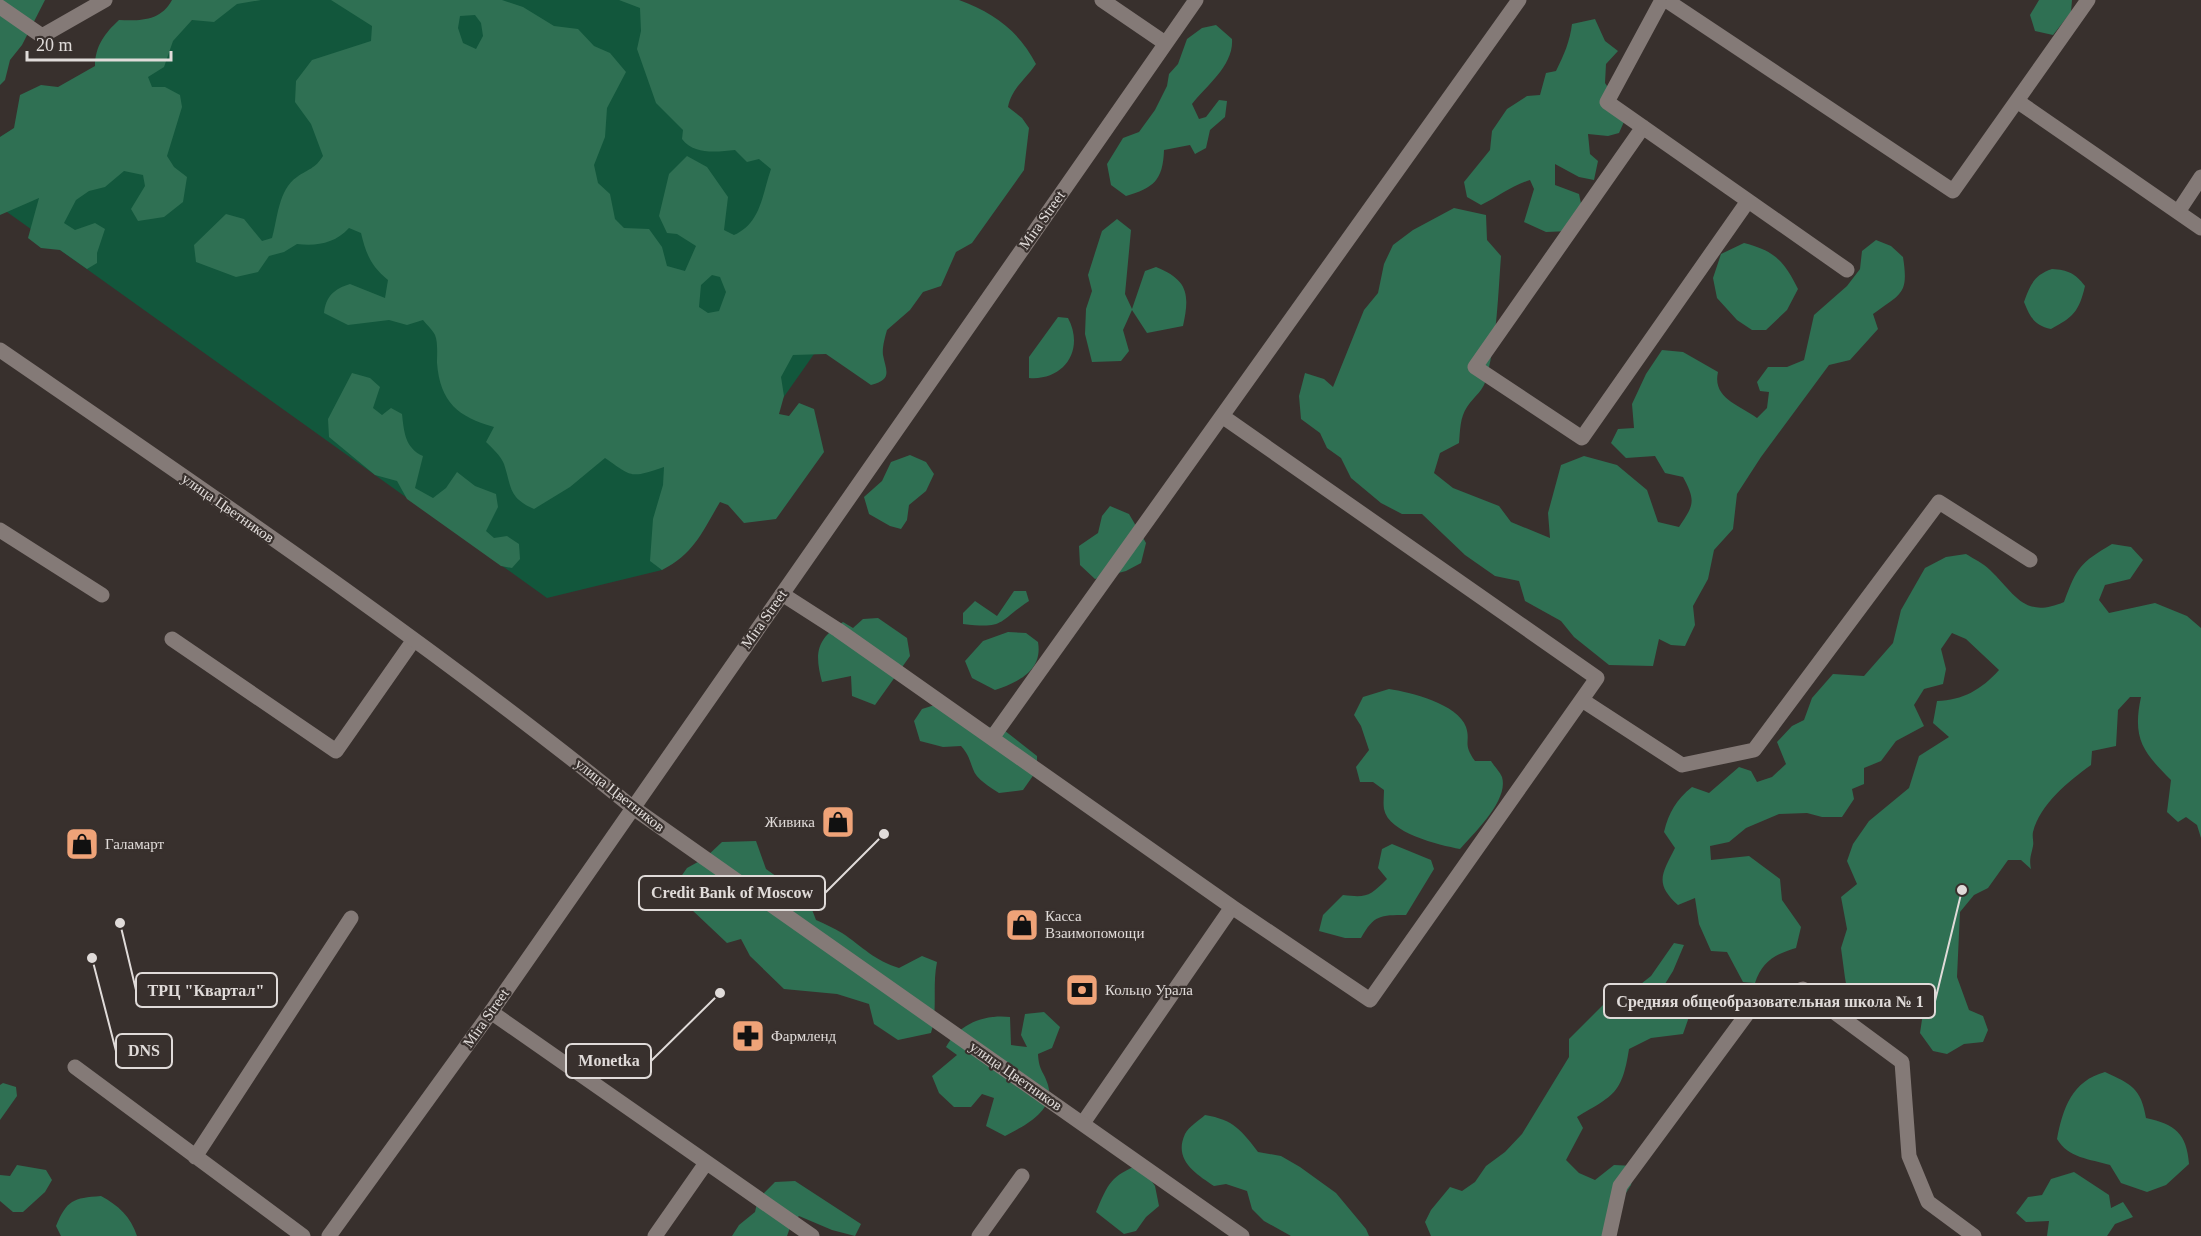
<svg xmlns="http://www.w3.org/2000/svg" width="2201" height="1236" font-family="Georgia,serif">
<rect width="100%" height="100%" fill="#38302d"/>
<!-- green -->
<path fill="#12573c" d="M 225,0 L 955,0 L 1028,50 L 662,570 L 547,598 L 0,207 L 0,137 Z"/>
<!-- forest -->
<path fill="#2f7053" fill-rule="evenodd" d="M 0,0 L 45,0 L 22,45 L 10,60 L 5,80 L 0,85 Z
M 172,0 L 261,0 L 237,4 L 214,22 L 192,20 L 173,41 L 164,67 L 148,77 L 152,87 L 165,87 L 180,95 L 182,107 L 167,156 L 174,167 L 187,177 L 183,202 L 164,217 L 138,221 L 131,209 L 145,186 L 143,175 L 124,171 L 105,187 L 89,191 L 76,200 L 64,223 L 75,230 L 95,223 L 105,229 L 97,253 L 97,263 L 87,269 L 60,250 L 41,248 L 28,238 L 39,198 L 0,215 L 0,137 L 14,128 L 20,95 L 41,85 L 58,87 L 95,66 C 95,46 105,33 119,20 C 140,21 161,21 172,0 Z
M 331,0 L 502,0 L 523,7 L 554,26 L 578,29 L 594,46 L 610,53 L 626,72 L 607,108 L 605,137 L 594,165 L 598,183 L 610,194 L 615,219 L 624,228 L 649,229 L 662,247 L 667,266 L 685,271 L 696,246 L 677,234 L 667,233 L 659,216 L 669,174 L 687,156 L 707,167 L 728,197 L 724,230 L 734,235 C 761,223 762,195 771,169 L 759,159 L 747,162 L 735,150 C 717,152 694,155 682,139 L 683,130 L 656,103 L 637,49 L 641,31 L 640,8 L 619,0 L 959,0 C 994,13 1018,30 1036,64 C 1025,80 1012,88 1008,107 L 1022,118 L 1029,128 L 1024,170 L 972,243 L 956,252 L 941,286 L 923,292 L 910,310 L 887,330 C 885,337 882,348 883,355 C 886,371 893,379 871,385 L 826,354 L 793,355 L 781,377 L 784,396 L 779,414 L 789,416 L 799,403 L 814,409 L 824,452 L 776,519 L 744,523 L 728,505 L 720,502 C 702,532 695,553 662,570 L 650,561 L 653,519 L 663,485 L 664,467 C 630,478 634,478 605,458 L 570,487 L 534,509 C 508,497 512,488 504,464 C 501,456 492,448 486,442 L 494,427 C 458,417 440,402 437,363 C 437,355 438,342 435,335 C 432,329 426,324 423,320 L 407,325 L 389,320 L 348,325 L 324,313 C 326,296 334,289 350,284 L 385,298 L 388,280 C 371,266 366,254 361,233 L 349,228 C 334,244 317,246 297,244 L 284,252 L 269,256 L 258,272 L 236,277 L 196,262 L 194,245 L 226,214 L 244,219 L 262,241 L 272,238 C 278,218 278,190 297,177 C 308,169 315,169 323,156 L 311,124 L 295,102 L 296,81 L 312,60 L 371,41 L 372,26 ZM 475,15 L 481,23 L 483,36 L 476,49 L 463,43 L 458,28 L 460,16 ZM 712,275 L 720,277 L 726,292 L 719,311 L 708,313 L 699,307 L 701,285 Z
M 2039,0 L 2072,0 L 2071,12 L 2053,35 L 2035,31 L 2030,15 Z
M 1595,19 L 1605,41 L 1618,51 L 1606,64 L 1605,83 L 1627,115 L 1619,133 L 1608,136 L 1588,134 L 1590,154 L 1598,161 L 1594,180 L 1579,177 L 1555,164 L 1555,185 L 1579,194 L 1583,213 L 1570,231 L 1546,232 L 1524,222 L 1534,189 L 1530,180 C 1511,186 1498,197 1481,205 L 1467,197 L 1464,182 L 1490,150 L 1492,131 L 1507,109 L 1527,96 L 1540,95 L 1546,73 L 1556,71 C 1564,55 1570,41 1572,24 Z
M 1216,25 L 1232,39 C 1234,65 1207,85 1192,104 L 1199,119 L 1206,117 L 1219,100 L 1227,101 L 1225,117 L 1210,130 L 1206,148 L 1195,154 L 1190,145 L 1164,150 C 1163,181 1153,188 1126,196 L 1111,185 L 1107,164 L 1123,138 L 1139,132 L 1155,110 L 1167,86 L 1169,74 L 1178,64 L 1187,39 L 1202,28 Z
M 1454,208 L 1486,215 L 1487,240 L 1501,256 C 1498,296 1497,337 1487,376 C 1484,391 1475,395 1467,407 C 1460,417 1460,431 1459,443 L 1440,453 L 1434,473 L 1453,488 L 1499,506 L 1511,522 L 1550,538 L 1548,513 L 1561,465 L 1584,456 L 1617,465 L 1647,490 L 1658,522 L 1679,527 C 1694,505 1696,501 1683,477 L 1665,473 L 1655,456 L 1626,458 L 1611,443 L 1618,429 L 1634,428 L 1632,404 L 1646,374 L 1662,350 L 1683,352 L 1718,372 C 1712,398 1739,405 1757,418 L 1767,408 L 1769,392 L 1760,391 L 1757,382 L 1768,367 L 1787,367 L 1804,360 L 1814,315 L 1847,286 L 1860,269 L 1862,251 L 1876,240 L 1891,246 L 1903,257 C 1909,295 1901,293 1873,314 L 1878,329 L 1850,360 L 1829,365 L 1761,457 L 1737,494 L 1733,529 L 1714,550 L 1708,579 L 1693,606 L 1695,625 L 1685,646 L 1671,645 L 1659,639 L 1653,666 L 1609,665 L 1574,637 L 1561,621 L 1525,601 L 1519,581 L 1495,576 L 1465,555 L 1422,514 L 1402,514 L 1381,503 L 1351,478 L 1341,458 L 1327,448 L 1320,433 L 1301,419 L 1299,396 L 1305,373 L 1324,379 L 1333,387 L 1364,310 L 1378,293 L 1384,264 L 1393,245 L 1413,230 Z
M 1117,219 L 1131,230 L 1125,294 L 1132,309 L 1145,271 L 1156,267 C 1188,280 1190,294 1183,326 L 1147,333 L 1132,310 L 1123,330 L 1129,351 L 1121,361 L 1092,362 L 1085,334 L 1086,309 L 1092,291 L 1088,275 L 1102,231 Z
M 1744,243 C 1775,251 1784,261 1798,289 L 1787,310 L 1766,330 L 1752,330 L 1737,320 L 1717,298 L 1713,278 L 1721,254 Z
M 2052,269 C 2068,270 2075,273 2085,286 C 2079,312 2073,317 2051,329 C 2034,325 2030,317 2024,302 C 2030,285 2034,275 2052,269 Z
M 1058,317 L 1068,318 C 1085,350 1064,381 1029,378 L 1029,357 Z
M 352,373 L 370,378 L 380,387 L 373,408 L 382,415 L 391,408 L 402,414 C 404,432 405,448 423,456 L 415,488 L 433,498 L 446,488 L 457,472 L 475,486 L 496,494 L 498,507 L 486,531 L 494,538 L 507,536 L 519,544 L 520,559 L 512,568 L 501,566 L 407,499 L 397,481 L 375,475 L 329,437 L 328,419 Z
M 910,455 L 926,462 L 934,474 L 926,491 L 909,505 L 907,520 L 901,529 L 890,526 L 869,514 L 864,497 L 882,481 L 891,462 Z
M 1110,506 L 1129,514 L 1146,543 L 1141,563 L 1126,571 L 1095,579 L 1080,565 L 1079,546 L 1098,533 L 1102,516 Z
M 2112,544 L 2131,547 L 2143,560 L 2130,579 L 2105,585 L 2099,600 L 2109,613 L 2155,603 L 2187,616 L 2201,628 L 2201,838 L 2197,825 L 2186,817 L 2178,822 L 2167,812 L 2171,780 C 2143,752 2132,739 2141,697 L 2130,697 L 2118,710 L 2116,746 L 2092,751 L 2091,765 C 2069,781 2040,804 2033,832 C 2032,837 2034,842 2033,846 C 2031,856 2029,859 2031,869 L 2021,860 L 2008,860 L 1988,888 L 1974,895 L 1960,912 L 1957,977 L 1969,1010 L 1983,1016 L 1988,1030 L 1983,1042 L 1964,1044 L 1947,1054 L 1933,1051 L 1920,1033 L 1923,1013 C 1902,1017 1884,1010 1863,1018 L 1850,1005 L 1845,978 L 1841,948 L 1847,929 L 1841,897 L 1857,884 L 1847,861 L 1853,844 L 1869,821 L 1909,788 L 1919,756 L 1949,737 L 1933,723 L 1937,701 C 1963,700 1981,690 1999,670 L 1966,639 L 1952,633 L 1941,649 L 1946,669 L 1943,684 L 1924,689 L 1914,705 L 1924,726 L 1896,741 L 1881,761 L 1864,768 L 1864,784 L 1852,789 L 1854,799 L 1842,817 L 1822,817 L 1807,813 L 1779,814 L 1746,828 L 1729,842 L 1710,846 L 1711,860 L 1749,856 L 1780,879 L 1782,900 L 1801,927 L 1796,948 C 1775,954 1762,962 1755,983 L 1743,982 L 1727,952 L 1711,951 L 1699,924 L 1695,898 L 1678,905 C 1654,883 1662,874 1675,848 L 1664,832 C 1669,812 1676,800 1692,787 L 1709,793 L 1739,767 L 1751,771 L 1757,782 L 1772,777 L 1786,764 L 1777,742 L 1792,726 L 1804,720 L 1812,698 L 1833,674 L 1864,676 L 1893,643 L 1901,610 L 1925,568 L 1946,557 L 1966,554 C 1974,559 1983,563 1990,570 C 2016,595 2024,619 2064,602 C 2077,567 2080,563 2112,544 Z
M 1014,591 L 1026,591 L 1029,601 C 997,622 1006,629 963,624 L 963,613 L 975,601 L 997,616 Z
M 878,618 L 907,638 L 910,656 L 875,705 L 852,696 L 851,676 L 822,682 C 814,652 817,639 843,622 L 853,628 L 863,619 Z
M 1008,632 L 1026,633 L 1038,642 C 1043,671 1018,682 995,690 L 972,678 L 965,661 L 983,641 Z
M 1389,689 C 1410,692 1458,704 1466,727 C 1471,742 1462,743 1475,761 L 1491,761 C 1494,766 1500,772 1502,777 C 1509,800 1474,833 1460,849 C 1439,845 1388,833 1384,809 C 1383,803 1384,796 1384,790 L 1373,782 L 1360,782 L 1356,767 L 1369,750 L 1361,726 L 1354,715 L 1363,697 Z
M 941,703 L 977,728 L 1000,727 L 1037,756 L 1037,770 L 1023,790 L 999,793 C 990,787 976,779 973,769 C 969,759 969,755 961,746 L 943,747 L 920,741 L 914,721 L 922,709 Z
M 756,841 L 766,869 L 808,899 L 816,920 C 825,924 834,928 842,933 C 863,947 875,961 899,968 L 922,956 L 937,962 C 932,986 938,1010 931,1033 L 898,1040 L 874,1024 L 869,1004 L 837,994 L 784,989 L 750,956 L 741,939 L 727,943 L 691,909 L 679,909 L 671,891 L 687,868 L 705,858 L 722,842 Z
M 1392,844 L 1431,860 L 1434,869 L 1406,915 C 1380,915 1374,915 1361,938 L 1345,938 L 1319,931 L 1323,915 L 1343,895 C 1367,898 1370,896 1387,879 L 1378,868 L 1382,849 Z
M 1674,943 L 1684,945 L 1673,971 L 1655,1000 L 1672,1006 L 1684,1002 L 1690,1014 L 1683,1034 L 1651,1038 L 1629,1049 C 1622,1094 1614,1095 1577,1117 L 1583,1128 L 1566,1160 L 1579,1173 L 1595,1180 L 1614,1165 L 1635,1166 L 1631,1185 L 1614,1212 L 1609,1236 L 1431,1236 L 1425,1222 L 1431,1210 L 1450,1187 L 1462,1191 L 1475,1182 L 1486,1166 L 1505,1152 L 1522,1134 L 1569,1057 L 1569,1039 L 1606,1002 L 1627,995 L 1651,976 Z
M 1044,1012 L 1060,1027 L 1052,1048 L 1038,1054 C 1039,1072 1044,1071 1048,1085 C 1056,1111 1022,1127 1005,1136 L 986,1126 L 994,1098 L 982,1094 L 971,1107 L 954,1107 L 939,1093 L 932,1076 L 957,1055 L 946,1047 C 959,1024 984,1014 1010,1017 L 1011,1045 L 1027,1047 L 1021,1035 L 1025,1014 Z
M 2105,1072 C 2131,1084 2141,1088 2146,1118 C 2175,1124 2187,1134 2189,1164 L 2166,1185 L 2147,1192 L 2121,1183 L 2110,1165 C 2090,1159 2068,1158 2057,1139 C 2063,1108 2072,1081 2105,1072 Z
M 3,1083 L 16,1087 L 17,1096 L 0,1120 L 0,1085 Z
M 1205,1115 C 1234,1120 1241,1130 1258,1152 L 1281,1156 L 1300,1167 L 1336,1193 L 1366,1229 L 1369,1236 L 1291,1236 L 1264,1221 L 1252,1209 L 1247,1191 L 1226,1184 L 1214,1186 C 1196,1174 1173,1160 1185,1134 C 1188,1127 1200,1120 1205,1115 Z
M 1140,1164 L 1155,1186 L 1159,1206 L 1146,1217 L 1136,1231 L 1124,1234 L 1096,1212 C 1109,1182 1110,1177 1140,1164 Z
M 17,1165 L 46,1170 L 52,1180 L 45,1192 L 23,1212 L 13,1212 L 0,1201 L 0,1175 L 10,1176 Z
M 2074,1172 L 2109,1195 L 2111,1208 L 2123,1202 L 2133,1217 L 2115,1224 L 2107,1236 L 2047,1236 L 2049,1221 L 2026,1222 L 2016,1213 L 2028,1197 L 2042,1195 L 2051,1179 Z
M 795,1181 L 861,1224 L 855,1236 L 832,1230 L 799,1216 L 792,1222 L 787,1236 L 732,1236 L 739,1225 L 755,1212 L 758,1199 L 775,1182 Z
M 101,1196 C 118,1205 131,1217 137,1236 L 61,1236 L 56,1226 C 67,1200 73,1198 101,1196 Z"/>
<g fill="none" stroke-linecap="round" stroke-linejoin="round">
<!-- lane -->
<path stroke="#847a77" stroke-width="15" d="M 1102,0 L 1165,43
M 1662,0 L 1607,102 L 1847,270
M 1666,0 L 1953,191 L 2088,0
M 0,7 L 42,36 L 105,0
M 2017,101 L 2201,228
M 1643,127 L 1475,367 L 1582,438 L 1748,201
M 2178,212 L 2201,177
M 1222,416 L 1597,678 L 1370,1000 L 1232,907
M 0,530 L 102,595
M 782,594 L 838,630 L 1232,907 L 1083,1123
M 172,639 L 336,751 L 413,641
M 1582,700 L 1682,765 L 1754,750 L 1939,502 L 2030,560
M 992,738 L 1519,0
M 491,1012 L 812,1236
M 75,1067 L 303,1236
M 195,1157 L 351,918
M 655,1236 L 706,1163
M 979,1236 L 1022,1176
M 1609,1236 L 1620,1186 L 1750,1010 L 1803,989 L 1902,1062 L 1909,1156 L 1928,1202 L 1974,1236"/>
<!-- secondary -->
<path stroke="#847a77" stroke-width="15" d="M 0,350 C 214,497 430,643 632,807 L 1242,1236
M 329,1236 L 491,1012 L 1196,0"/>
</g>
<!-- icons -->
<defs>
<g id="shop-square" transform="scale(1.725)"><rect x="-9" y="-9" width="18" height="18" rx="4" fill="#efa378" stroke="#38302d"/><path d="M-5-2.5h2.3a2.7 3.5 0 0 1 5.4 0H5L5.5 6h-11ZM-1.5-2.5h3a1.5 2.3 0 0 0-3 0Z" fill="#111"/></g>
<g id="bank-square" transform="scale(1.725)"><rect x="-9" y="-9" width="18" height="18" rx="4" fill="#efa378" stroke="#38302d"/><path d="M-6-4H6V4H-6ZM0-2.3a2.3 2.3 0 1 0 0 4.6a2.3 2.3 0 1 0 0-4.6Z" fill="#111"/></g>
<g id="pharmacy-square" transform="scale(1.725)"><rect x="-9" y="-9" width="18" height="18" rx="4" fill="#efa378" stroke="#38302d"/><path d="M-2-6h4v4h4v4h-4v4h-4v-4h-4v-4h4Z" fill="#111"/></g>
</defs>
<g fill-rule="evenodd">
<use href="#shop-square" x="838" y="822"/>
<use href="#shop-square" x="82" y="844"/>
<use href="#shop-square" x="1022" y="925"/>
<use href="#bank-square" x="1082" y="990"/>
<use href="#pharmacy-square" x="748" y="1036"/>
</g>
<g text-anchor="middle" dominant-baseline="central" stroke-width="4.5" stroke-linejoin="round" paint-order="stroke">
<!-- street labels -->
<g font-size="15" fill="#e0dbd9" stroke="#38302d">
<text transform="translate(1042 220) rotate(-55)">Mira Street</text>
<text transform="translate(228 508) rotate(35)">улица Цветников</text>
<text transform="translate(764 619) rotate(-55)">Mira Street</text>
<text transform="translate(620 795) rotate(38)">улица Цветников</text>
<text transform="translate(486 1018) rotate(-55)">Mira Street</text>
<text transform="translate(1016 1076) rotate(35)">улица Цветников</text>
</g>
<!-- poi labels -->
<g font-size="15" fill="#e0dbd9" stroke="#38302d" text-anchor="start">
<text x="815" y="822" text-anchor="end">Живика</text>
<text x="105" y="844">Галамарт</text>
<text x="1045" y="916">Касса<tspan x="1045" dy="17">Взаимопомощи</tspan></text>
<text x="1105" y="990">Кольцо Урала</text>
<text x="771" y="1036">Фармленд</text>
</g>
</g>
<!-- callouts -->
<path fill="none" stroke="#e0dbd9" stroke-width="2" d="M884 834L825 893M120 923L136 990M1962 890L1935 1001M92 958L116 1051M720 993L651 1061"/>
<g fill="#e0dbd9" stroke="#38302d" stroke-width="2">
<circle cx="884" cy="834" r="6"/>
<circle cx="120" cy="923" r="6"/>
<circle cx="1962" cy="890" r="6"/>
<circle cx="92" cy="958" r="6"/>
<circle cx="720" cy="993" r="6"/>
</g>
<g fill="#38302d" stroke="#e0dbd9" stroke-width="2">
<rect x="639" y="876" width="186" height="34" rx="6"/>
<rect x="136" y="973" width="141" height="34" rx="6"/>
<rect x="1604" y="984" width="331" height="34" rx="6"/>
<rect x="116" y="1034" width="56" height="34" rx="6"/>
<rect x="566" y="1044" width="85" height="34" rx="6"/>
</g>
<g font-size="16" text-anchor="middle" font-weight="bold" fill="#e0dbd9">
<text x="732" y="898">Credit Bank of Moscow</text>
<text x="206" y="996">ТРЦ "Квартал"</text>
<text x="1770" y="1007">Средняя общеобразовательная школа № 1</text>
<text x="144" y="1056">DNS</text>
<text x="609" y="1066">Monetka</text>
</g>
<!-- scale -->
<path d="M27 51v9h144v-9" fill="none" stroke="#e0dbd9" stroke-width="3"/>
<text x="36" y="51" font-size="18" fill="#e0dbd9" stroke="#38302d" stroke-width="4.5" paint-order="stroke">20 m</text>
</svg>
